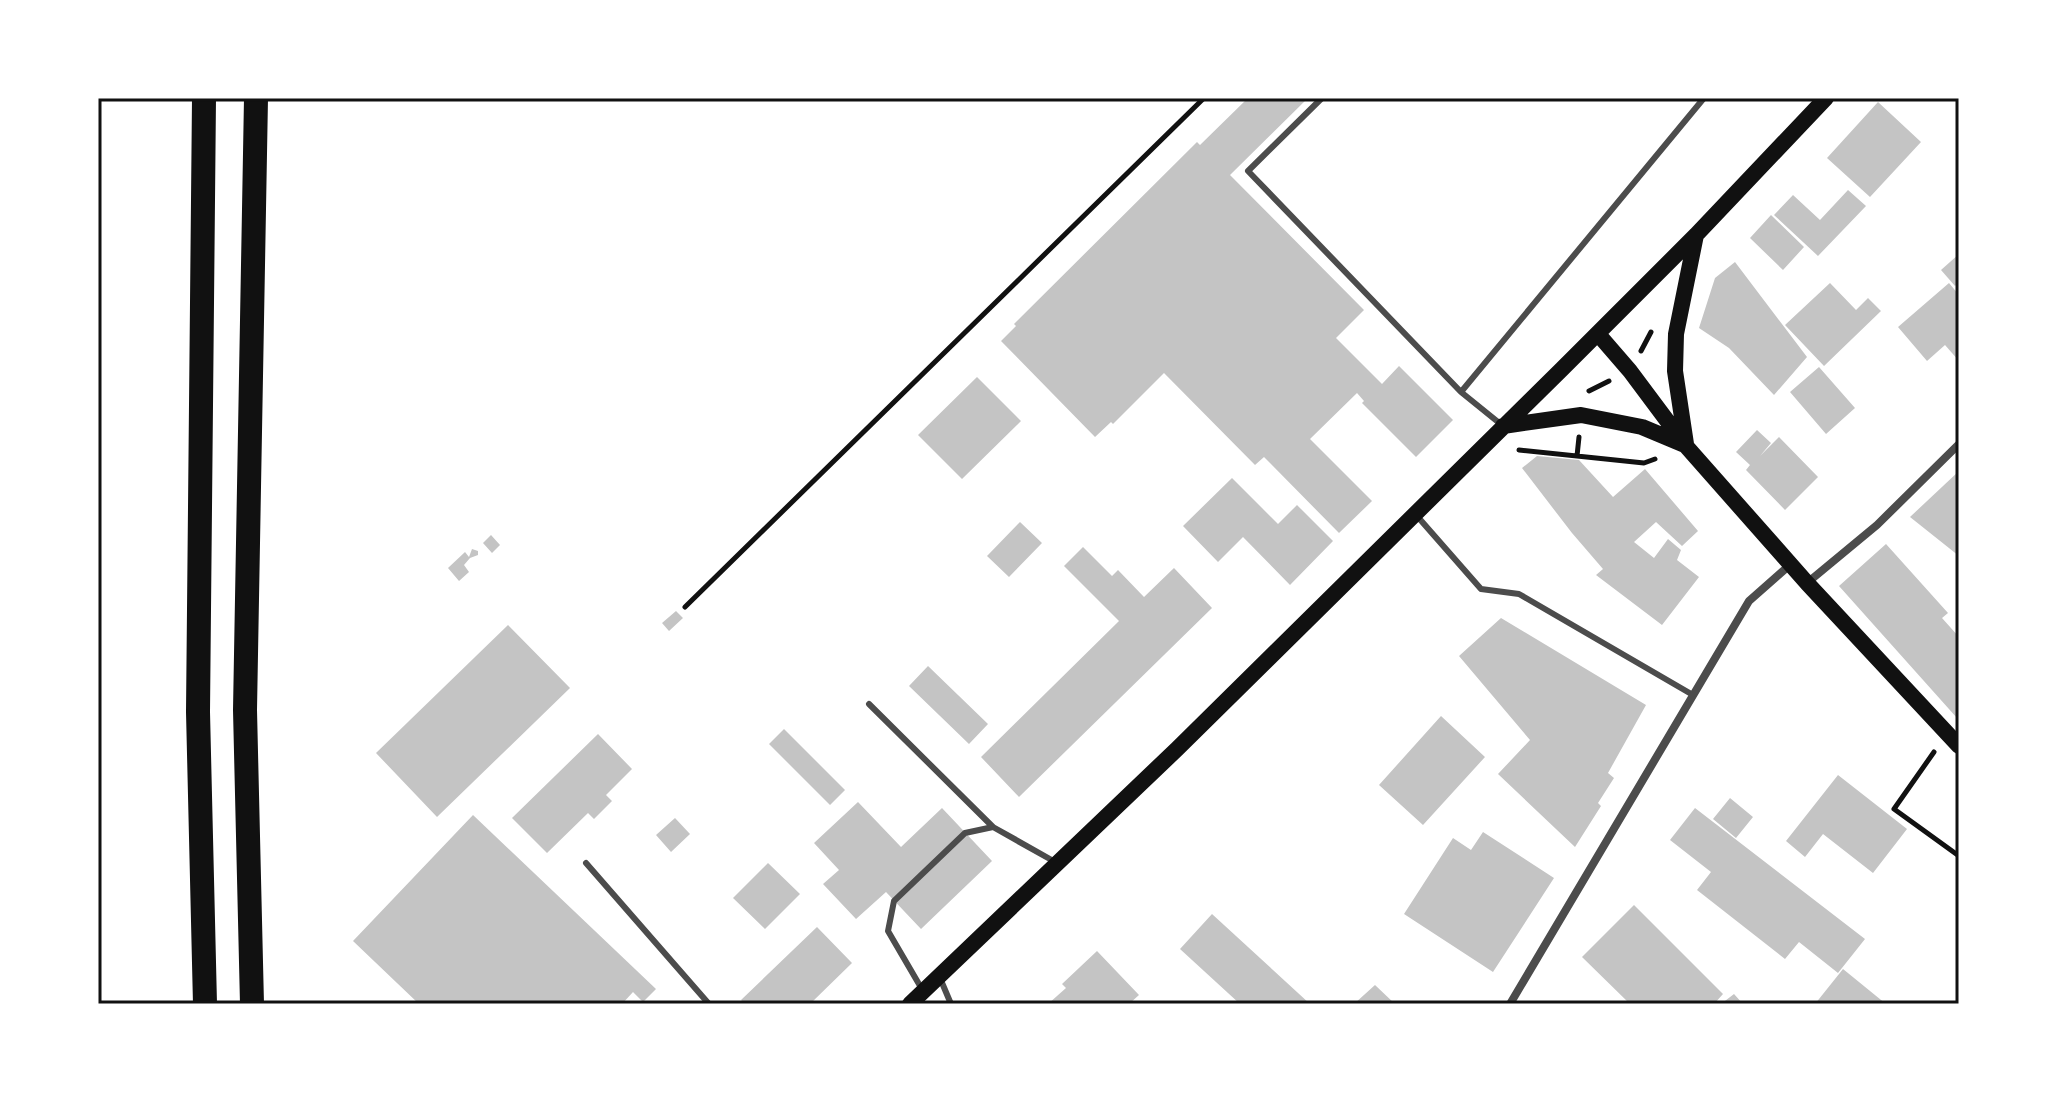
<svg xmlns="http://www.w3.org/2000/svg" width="2057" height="1102" font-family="'IBM Plex Sans',sans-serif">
<rect width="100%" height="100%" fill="#fff"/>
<!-- building -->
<path fill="#c4c4c4" d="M 1248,98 L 1308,98 L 1230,175 L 1364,310 L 1336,338 L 1382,384 L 1399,366 L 1453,420 L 1416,457 L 1362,403 L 1364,401 L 1357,393 L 1310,439 L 1372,501 L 1339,533 L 1264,457 L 1255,465 L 1164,373 L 1113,424 L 1111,422 L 1095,437 L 1001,341 L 1016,326 L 1014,324 L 1197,142 L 1200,145 Z
M 1878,102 L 1921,142 L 1870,197 L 1827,158 Z
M 1848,190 L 1866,206 L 1818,256 L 1774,215 L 1793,195 L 1820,220 Z
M 1771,215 L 1804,247 L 1783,270 L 1750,238 Z
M 1959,254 L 1959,282 L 1955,286 L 1941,270 Z
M 1735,262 L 1807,357 L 1774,395 L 1729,348 L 1699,328 L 1715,278 Z
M 1830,283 L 1856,310 L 1868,298 L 1881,311 L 1824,366 L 1785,325 Z
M 1949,283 L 1959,295 L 1959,361 L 1945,345 L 1927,361 L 1898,327 Z
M 1819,367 L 1855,408 L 1826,434 L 1790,392 Z
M 977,377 L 1021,421 L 962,479 L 918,435 Z
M 1757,430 L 1771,443 L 1760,456 L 1779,437 L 1818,477 L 1785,510 L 1746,470 L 1750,465 L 1736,452 Z
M 1537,456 L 1579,460 L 1613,497 L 1645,469 L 1698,531 L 1682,546 L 1656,522 L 1634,542 L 1654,558 L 1668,539 L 1681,550 L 1677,560 L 1699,577 L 1662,625 L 1596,575 L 1603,569 L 1572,533 L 1522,468 Z
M 1959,471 L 1959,556 L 1910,517 Z
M 1232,478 L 1278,524 L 1297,505 L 1333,541 L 1290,585 L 1243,537 L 1218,562 L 1183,526 Z
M 1020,522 L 1042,543 L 1009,577 L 987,556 Z
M 491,535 L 500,545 L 492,553 L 483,543 Z
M 1886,544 L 1948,613 L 1942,618 L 1959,637 L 1959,716 L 1957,718 L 1839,586 Z
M 1083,547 L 1112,576 L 1118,570 L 1144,597 L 1174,568 L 1212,608 L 1019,797 L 981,757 L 1119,621 L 1064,566 Z
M 472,549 L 478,551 L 478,555 L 470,558 L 464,565 L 469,572 L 459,581 L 448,568 L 465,552 L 469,557 Z
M 676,611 L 683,618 L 669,631 L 662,623 Z
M 1501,618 L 1646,705 L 1608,773 L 1614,778 L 1598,803 L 1601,806 L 1575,847 L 1498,774 L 1530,740 L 1459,656 Z
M 508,625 L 570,688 L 437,817 L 376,753 Z
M 928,666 L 988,724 L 969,744 L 909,686 Z
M 1441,716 L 1485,757 L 1423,825 L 1379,785 Z
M 784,729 L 845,790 L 830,805 L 769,744 Z
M 598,734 L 632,769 L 606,795 L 612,801 L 594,819 L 588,813 L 547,853 L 512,818 Z
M 1838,775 L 1907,829 L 1873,873 L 1823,834 L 1805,857 L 1786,841 Z
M 1730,798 L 1753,817 L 1736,838 L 1713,819 Z
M 858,802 L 901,847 L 942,808 L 992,861 L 921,929 L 886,892 L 856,919 L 823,884 L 839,870 L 814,843 Z
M 1695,808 L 1865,939 L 1838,973 L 1799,942 L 1785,959 L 1697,890 L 1711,872 L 1670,840 Z
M 473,815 L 656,989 L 643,1002 L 633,992 L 622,1004 L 419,1004 L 353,941 Z
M 675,818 L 690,834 L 671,852 L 656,835 Z
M 1483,832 L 1554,878 L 1493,972 L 1404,914 L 1453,838 L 1471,850 Z
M 768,863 L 800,894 L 765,929 L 733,898 Z
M 1634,905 L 1723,994 L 1714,1004 L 1630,1004 L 1582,957 Z
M 1212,914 L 1310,1004 L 1240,1004 L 1180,949 Z
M 817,927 L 852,963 L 810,1004 L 745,1004 L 741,1000 Z
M 1097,951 L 1139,995 L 1129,1004 L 1048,1004 L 1066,988 L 1062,984 Z
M 1843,969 L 1886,1004 L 1815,1004 Z
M 1375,985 L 1395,1004 L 1354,1004 Z
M 1734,994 L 1743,1004 L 1721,1004 Z"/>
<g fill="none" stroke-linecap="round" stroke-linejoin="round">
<!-- path -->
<path stroke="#111" stroke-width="5" d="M 1641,351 L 1651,332
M 1589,391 L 1609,381
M 1519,450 L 1644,463 L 1655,459
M 1577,456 L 1579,437
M 685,607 L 1204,98
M 1934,752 L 1894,809 L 1959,856"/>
<!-- service -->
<path stroke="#4c4c4c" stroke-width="6" d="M 1322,98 L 1248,171 L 1461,392 L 1503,426
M 1461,392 L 1704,98
M 1417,516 L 1481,589 L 1519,594 L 1693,695
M 869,704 L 993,827
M 586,863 L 709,1004
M 940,978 L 951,1004
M 923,991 L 888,931 L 894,901 L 965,833 L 993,827 L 1057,863"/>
<!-- minor -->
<path stroke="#4c4c4c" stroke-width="8" d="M 1807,583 L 1877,525 L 1959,444
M 1510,1004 L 1749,601 L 1791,564"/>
<!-- secondary -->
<path stroke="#111" stroke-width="16" d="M 1598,334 L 1630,371 L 1686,446 L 1807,583 L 1959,746
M 1503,426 L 1581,415 L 1642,427 L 1685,445
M 1686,444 L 1675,371 L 1676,334 L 1696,235
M 910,1004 L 1177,749 L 1562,369 L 1696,235 L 1826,98"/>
<!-- motorway -->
<path stroke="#111" stroke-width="24" d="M 204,98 L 198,712 L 205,1004
M 252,1004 L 245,710 L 256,98"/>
</g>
<!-- border -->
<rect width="2057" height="1102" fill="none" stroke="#ffffff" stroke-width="200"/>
<rect x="100" y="100" width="1857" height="902" fill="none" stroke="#111" stroke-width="3"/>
</svg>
